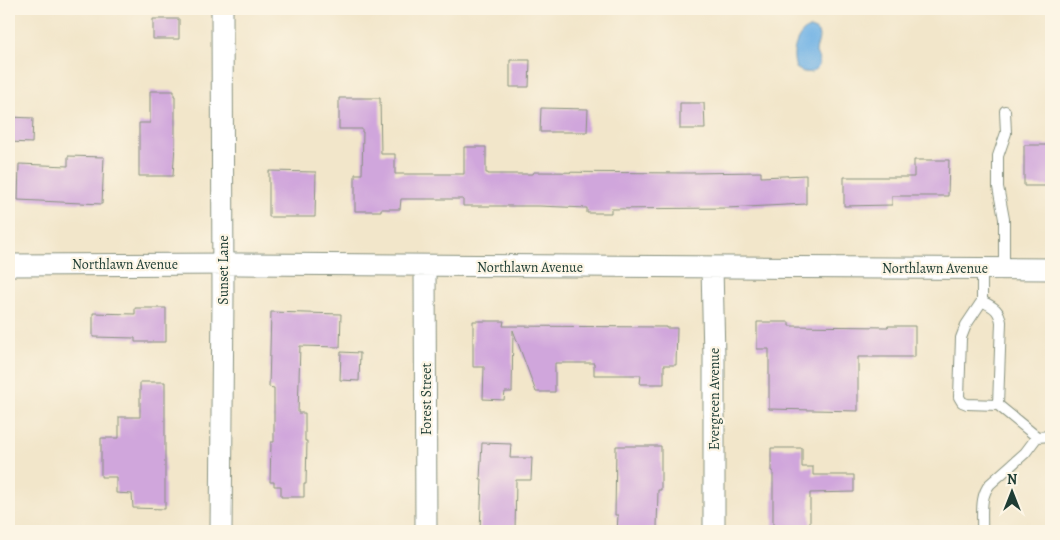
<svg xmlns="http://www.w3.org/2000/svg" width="1060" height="540" font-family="Alegreya,serif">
<rect width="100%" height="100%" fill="#fcf5e5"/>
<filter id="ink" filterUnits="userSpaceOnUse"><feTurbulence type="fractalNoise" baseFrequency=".02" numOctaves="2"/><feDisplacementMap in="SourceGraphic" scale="10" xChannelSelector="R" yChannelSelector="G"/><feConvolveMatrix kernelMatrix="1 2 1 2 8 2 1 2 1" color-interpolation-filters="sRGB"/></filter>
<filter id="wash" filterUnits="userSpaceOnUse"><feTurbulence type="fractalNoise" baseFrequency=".0096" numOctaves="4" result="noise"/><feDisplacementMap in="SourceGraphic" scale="20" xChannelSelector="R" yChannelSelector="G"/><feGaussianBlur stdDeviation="1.12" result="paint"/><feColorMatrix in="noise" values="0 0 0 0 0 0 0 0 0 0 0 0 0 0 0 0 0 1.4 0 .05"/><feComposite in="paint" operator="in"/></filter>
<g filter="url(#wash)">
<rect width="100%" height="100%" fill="#f2e6ca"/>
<!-- water -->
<path fill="#71b2e5" stroke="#48788c" d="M 809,28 C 826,31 816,43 816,53 C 823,63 817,75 804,72 C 803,72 797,69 796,68 C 791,55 795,35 809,28 Z"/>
<g id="blocks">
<!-- building -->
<path fill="#d0a6dc" d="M 153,19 L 179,19 L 179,39 L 153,39 Z
M 510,60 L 530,60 L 529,87 L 510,87 Z
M 150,91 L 174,91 L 174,96 L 175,96 L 175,144 L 173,176 L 139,176 L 139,123 L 150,123 Z
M 339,98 L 380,98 L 381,154 L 395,154 L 395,174 L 464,174 L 464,147 L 486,147 L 486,173 L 488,173 L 488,174 L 533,174 L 534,172 L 690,173 L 761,172 L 761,177 L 806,175 L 806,204 L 727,208 L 611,209 L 611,213 L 587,213 L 587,208 L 539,206 L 463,206 L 463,199 L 401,199 L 400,209 L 381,209 L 381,211 L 355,211 L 355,174 L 362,174 L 363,132 L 362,132 L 362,129 L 339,129 Z
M 680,103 L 704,103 L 705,129 L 680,129 Z
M 541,108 L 588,109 L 587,132 L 540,132 Z
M 9,117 L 33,118 L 32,143 L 9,142 Z
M 1024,145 L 1051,145 L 1051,186 L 1024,186 Z
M 68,156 L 104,157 L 102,204 L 18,200 L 19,164 L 68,166 Z
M 914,160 L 949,160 L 948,196 L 892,196 L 892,205 L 844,206 L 844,177 L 914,177 Z
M 269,171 L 316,172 L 315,217 L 269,217 Z
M 135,308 L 166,308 L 166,342 L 135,342 L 135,338 L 93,337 L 93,313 L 135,314 Z
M 271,312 L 341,314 L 340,347 L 300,346 L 298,413 L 305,413 L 305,441 L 307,441 L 306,484 L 304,484 L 304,497 L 281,497 L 281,486 L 274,486 L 274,482 L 270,482 L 271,442 L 274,442 L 274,388 L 269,387 Z
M 473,321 L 504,321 L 503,326 L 666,327 L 666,328 L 677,328 L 676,365 L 664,365 L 664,384 L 640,384 L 641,375 L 594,375 L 594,363 L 555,363 L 555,392 L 536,392 L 513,330 L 512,392 L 505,392 L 504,400 L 483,399 L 484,367 L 473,367 Z
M 757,322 L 789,322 L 789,326 L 888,327 L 888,326 L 915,326 L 915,357 L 858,357 L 858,411 L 769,409 L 769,349 L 757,349 Z
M 341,352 L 360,353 L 359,381 L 340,380 Z
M 140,382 L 165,382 L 165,509 L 133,508 L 132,494 L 116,493 L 116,477 L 101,477 L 101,438 L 119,438 L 119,417 L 140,417 Z
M 482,443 L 511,444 L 510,458 L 532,458 L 531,480 L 516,480 L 515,531 L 480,531 L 482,479 L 480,479 Z
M 616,446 L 661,446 L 661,490 L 658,490 L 657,528 L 652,528 L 651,531 L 617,531 L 618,515 L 615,515 Z
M 771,448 L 802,448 L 802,467 L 813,467 L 813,475 L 854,475 L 854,492 L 810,493 L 810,531 L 775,531 L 775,526 L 773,526 L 773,471 L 771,471 Z"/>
</g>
</g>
<g filter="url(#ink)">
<use href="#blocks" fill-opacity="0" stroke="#88927f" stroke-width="1"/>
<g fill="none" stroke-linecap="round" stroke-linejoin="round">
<!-- service casing -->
<g stroke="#88927f" stroke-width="12">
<path id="service" d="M 1004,269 L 1004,219 L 998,187 L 998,156 L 1006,133 L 1005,111
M 982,301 L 982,268
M 998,405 L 1001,322 C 999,309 993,307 982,301 L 966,325 L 961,338 L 959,397 L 962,402 L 967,404 L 998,405 L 1037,437 L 1051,436
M 982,531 C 983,515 979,497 990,484 L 1025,453 L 1037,437"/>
</g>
<!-- minor casing -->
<g stroke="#88927f" stroke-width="23">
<path id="minor" d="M 9,265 L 240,264 L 1051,269
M 425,266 L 426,531
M 712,267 L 714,357 L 714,531
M 221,531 L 223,296 L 222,9"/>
</g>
<!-- service -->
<use href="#service" stroke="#fff" stroke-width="10"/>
<!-- minor -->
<use href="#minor" stroke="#fff" stroke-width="21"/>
</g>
</g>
<g text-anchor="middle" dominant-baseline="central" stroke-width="4.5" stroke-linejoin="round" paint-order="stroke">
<!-- street labels -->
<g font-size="14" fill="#1f3d34" stroke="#fcf5e5">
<text x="125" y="264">Northlawn Avenue</text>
<text x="530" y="267">Northlawn Avenue</text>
<text x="935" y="268">Northlawn Avenue</text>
<text transform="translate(223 270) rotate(-90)">Sunset Lane</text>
<text transform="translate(426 399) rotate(-90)">Forest Street</text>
<text transform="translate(714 399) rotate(-90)">Evergreen Avenue</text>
</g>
</g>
<!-- margin -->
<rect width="1060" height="540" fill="none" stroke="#fcf5e5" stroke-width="30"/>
<!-- north arrow -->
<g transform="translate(1012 492)" stroke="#fcf5e5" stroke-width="4" paint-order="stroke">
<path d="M0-4L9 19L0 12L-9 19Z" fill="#1f3d34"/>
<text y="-8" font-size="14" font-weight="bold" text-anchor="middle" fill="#1f3d34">N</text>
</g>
</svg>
